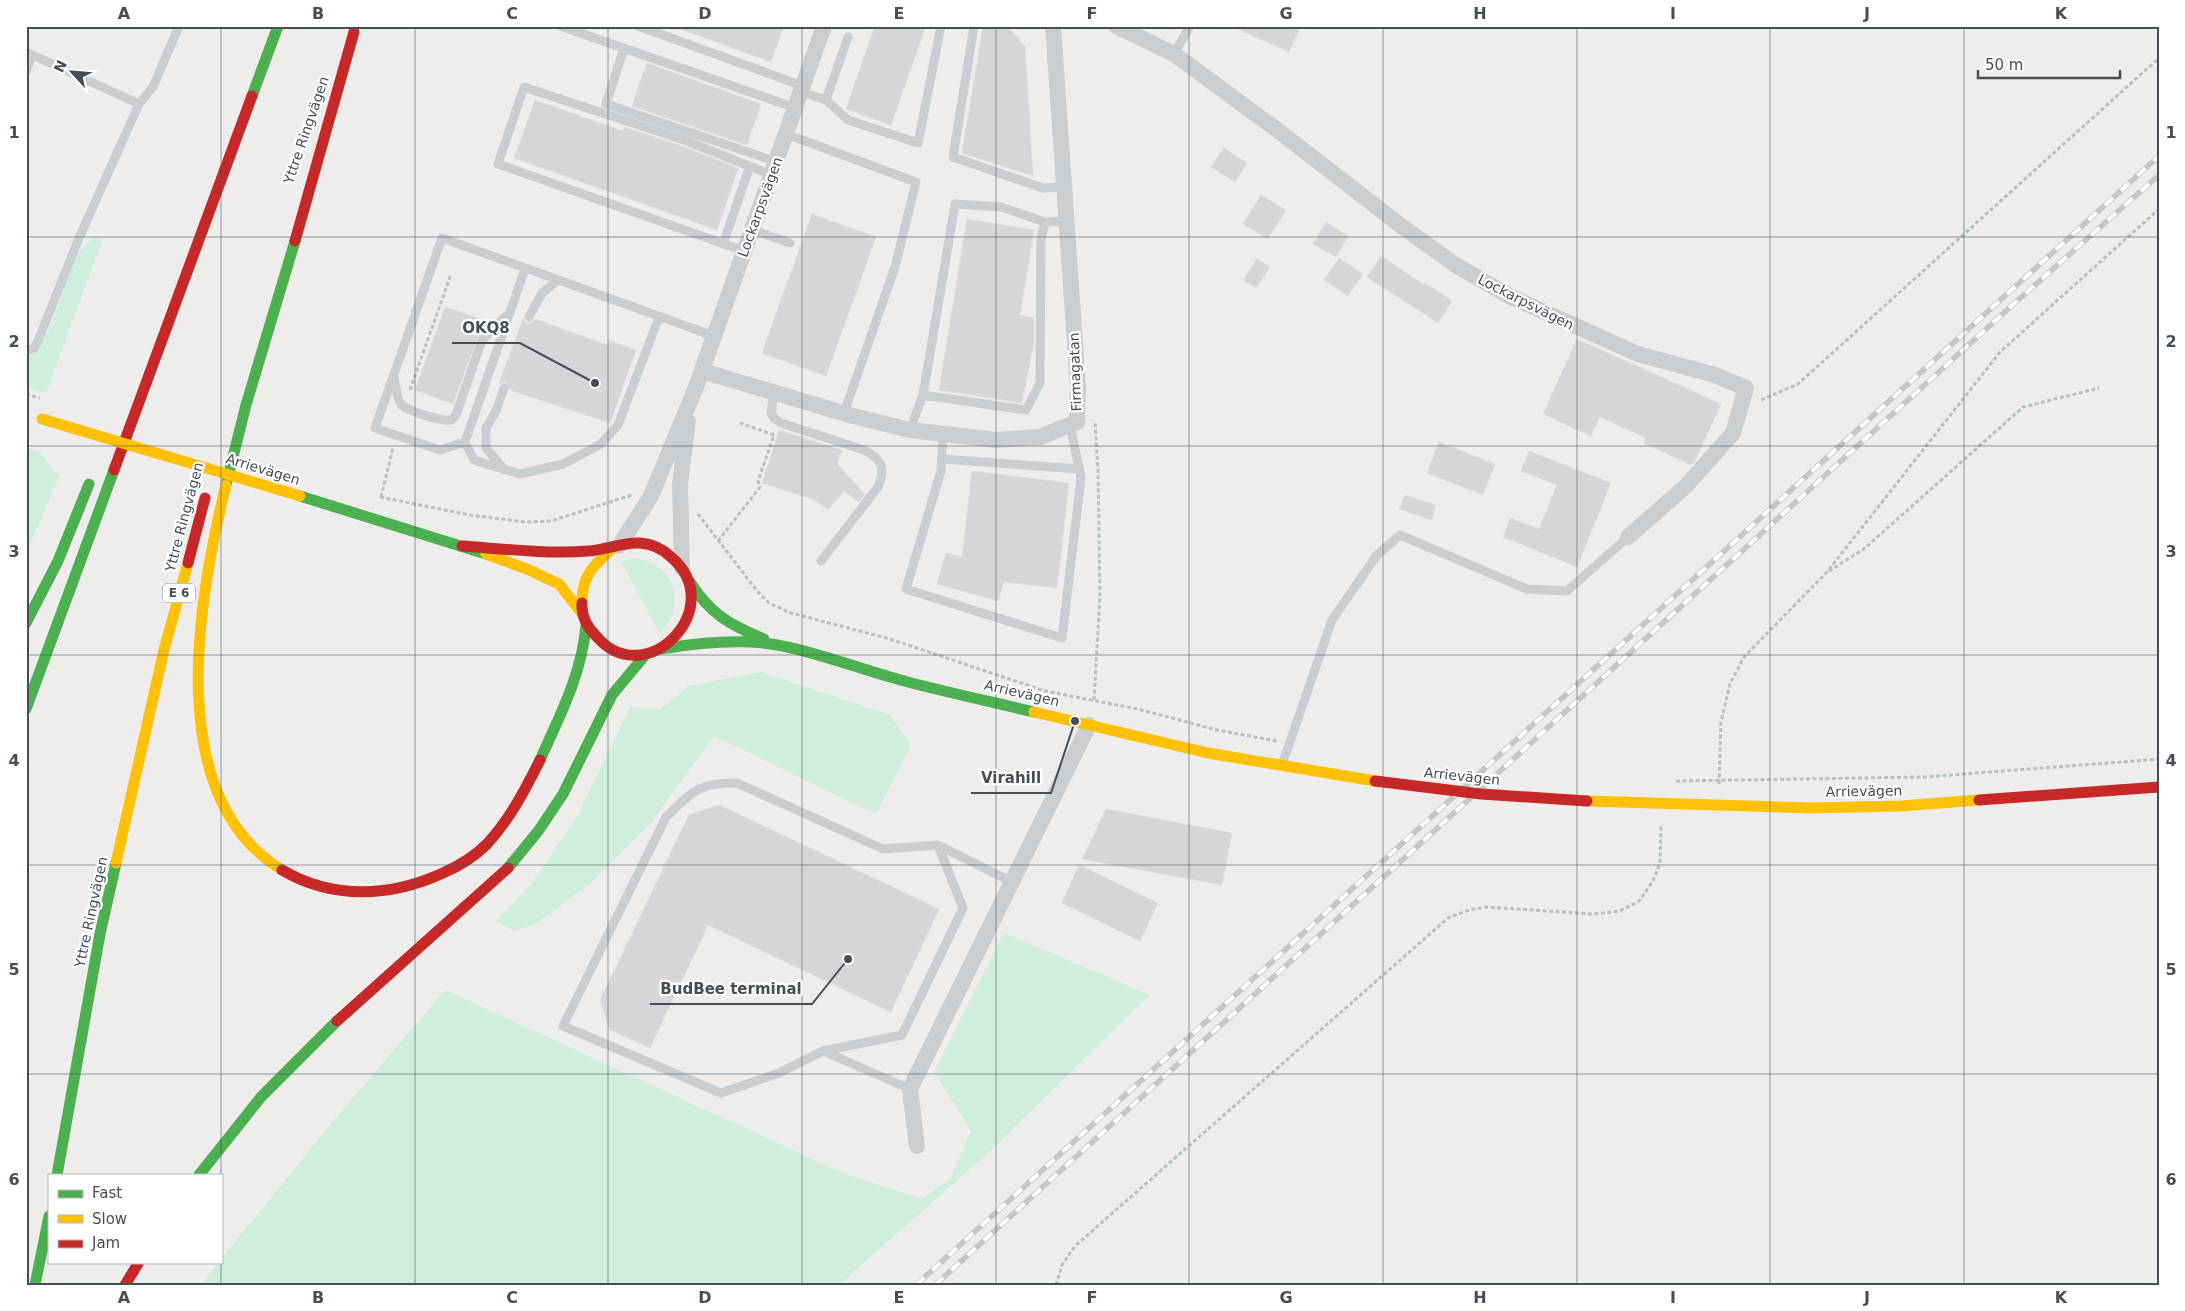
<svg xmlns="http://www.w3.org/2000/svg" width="2185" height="1311" font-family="'DejaVu Sans',sans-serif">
<rect width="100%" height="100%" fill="#eeedec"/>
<!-- green -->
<path fill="#d0eedd" d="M 94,236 L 103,239 L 46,393 L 26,388 L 26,358 C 48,353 65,280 75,260 C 79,251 87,243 94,236 Z
M 26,448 L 40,452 L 59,477 L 26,554 Z
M 635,558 C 644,560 653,562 660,568 C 681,585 679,616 659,633 L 621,561 Z
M 762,672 L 890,715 L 911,745 L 876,814 L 714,736 L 651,823 L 592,882 L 536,924 L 514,931 L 496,920 L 533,882 L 578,815 L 630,707 L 661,709 L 688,686 Z
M 1004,933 L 1150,995 L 988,1153 L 839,1285 L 201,1285 L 219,1262 L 221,1262 L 221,1259 L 334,1120 L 445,990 L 845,1174 L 922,1199 L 950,1179 L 971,1131 L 934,1072 Z"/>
<!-- building -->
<path fill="#d6d6d8" stroke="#dfdfdf" d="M 679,26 L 784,26 L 771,62 L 678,28 Z
M 875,26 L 926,26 L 891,125 L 846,109 Z
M 983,26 L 1007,26 L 1025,46 L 1033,176 L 962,153 Z
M 1231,26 L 1290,26 L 1299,30 L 1289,52 Z
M 647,63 L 761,104 L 747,145 L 632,106 Z
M 535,100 L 623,131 L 624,127 L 682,146 L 738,168 L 717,230 L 514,158 Z
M 1224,148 L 1247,163 L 1235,182 L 1211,167 Z
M 1261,195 L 1286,210 L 1268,239 L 1243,224 Z
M 812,214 L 876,237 L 826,376 L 762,353 Z
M 967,219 L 1034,230 L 1020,315 L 1034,318 L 1034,342 L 1022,403 L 939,390 Z
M 1326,222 L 1348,236 L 1336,257 L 1313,244 Z
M 1381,256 L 1424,285 L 1425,283 L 1452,301 L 1438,323 L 1367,277 Z
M 1339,258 L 1363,274 L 1348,296 L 1324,280 Z
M 1257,259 L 1270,267 L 1256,288 L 1243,280 Z
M 445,307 L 484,320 L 453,404 L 415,390 Z
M 523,318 L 526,323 L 532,323 L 535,319 L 607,345 L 608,340 L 636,350 L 610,423 L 510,390 L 506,382 L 499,384 Z
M 1577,339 L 1721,404 L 1695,461 L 1691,465 L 1644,443 L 1646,438 L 1600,417 L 1591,436 L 1543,414 Z
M 779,430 L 842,450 L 837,464 L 865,494 L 859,502 L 844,491 L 828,510 L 815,500 L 762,483 Z
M 1439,442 L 1495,464 L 1483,495 L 1427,473 Z
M 1529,451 L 1611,483 L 1577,567 L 1503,537 L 1510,518 L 1539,529 L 1557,485 L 1521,471 Z
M 972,471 L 1069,483 L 1057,588 L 1004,582 L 998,601 L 937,584 L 946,553 L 962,557 Z
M 1405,495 L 1436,505 L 1431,520 L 1399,509 Z
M 719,805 L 939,909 L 891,1012 L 708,925 L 650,1048 L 610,1030 L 600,1000 L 689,815 Z
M 1106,809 L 1232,833 L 1222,885 L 1082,859 Z
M 1079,865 L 1158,903 L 1140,941 L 1062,903 Z"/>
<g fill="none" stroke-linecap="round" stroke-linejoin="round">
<!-- path -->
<path stroke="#b6c2c0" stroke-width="3" stroke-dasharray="4 2.5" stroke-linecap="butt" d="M 410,390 L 451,274
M 26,394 L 40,398
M 1761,400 L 1798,384 L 2159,58
M 380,497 L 470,515 L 525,522 L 551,521 L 632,495
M 381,497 L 393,448
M 698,514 L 757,591 L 769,603 L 791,613 L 890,639 L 1045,691 L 1138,709 L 1217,730 L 1277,741
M 718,541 L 760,487 L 758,481 L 774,435 L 740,423
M 1829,571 L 1864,549 L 2023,407 L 2099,388
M 1094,700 L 1100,596 L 1098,471 L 1095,423
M 1676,781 L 1925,777 L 2159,759
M 1719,784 L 1721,722 L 1730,684 L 1744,657 L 1827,572 L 2000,352 L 2159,209
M 1056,1285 L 1062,1265 L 1075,1246 L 1448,918 L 1469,910 L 1486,907 L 1593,914 L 1620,911 L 1639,901 L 1653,881 L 1660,863 L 1661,824"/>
<!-- lane -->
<path stroke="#caced1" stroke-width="9" d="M 560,26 L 796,108
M 638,26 L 803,86
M 974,26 L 953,157 L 1043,188 L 1064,187
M 624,48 L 606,104 L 777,162
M 26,52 L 139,104
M 1174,54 L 1190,26
M 26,72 L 32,55
M 801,92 L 826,100 L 848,37
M 826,100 L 848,120 L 918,143 L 941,26
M 786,134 L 916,182 L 895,267 L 844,413
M 1045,222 L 1041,239 L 1040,383 L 1026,410 L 923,395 L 955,204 L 1001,207 L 1045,222 L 1066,221
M 753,230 L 790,243
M 723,244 L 750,166
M 744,251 L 498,164 L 524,87 L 684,140 L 772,175
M 525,269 L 465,442 L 440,450 L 375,428 L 442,238 L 714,336
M 529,317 L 542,293 L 558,280
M 26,351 L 34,348 L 38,341 L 79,238 L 139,104 L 153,87 L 179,26
M 394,377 C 396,385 396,397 401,404 C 407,411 443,422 451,420 L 456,415 L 482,340 L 506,316
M 774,393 L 771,413 L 775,419 L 781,423 L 864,450 C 882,459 886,468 878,487 L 821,561
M 910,430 L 923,395
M 943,435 L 941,471 L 906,589 L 1062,638 L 1081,478 L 1070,425
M 465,442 L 474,460 L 520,474 L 563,464 L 601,444 L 618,425 L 659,317
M 942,459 L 1079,469
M 503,468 L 486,448 L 486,428 L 496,411 L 504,388
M 1282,765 L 1332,620 L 1377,555 L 1400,535 L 1527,589 L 1567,591 L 1628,537
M 823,1051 L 902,1035 L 963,908 L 938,845
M 910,1089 L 823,1051 L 779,1073 L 721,1093 L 563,1026 L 666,817 C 692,792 699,782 737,783 L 883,849 L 938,845 L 1012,882"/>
<!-- street -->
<path stroke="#caced1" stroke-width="16" d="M 1116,26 L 1174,54 L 1276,129 L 1400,225 L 1454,264 L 1509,296 L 1638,354 L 1715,375 L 1746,388 L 1733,433 L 1686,486 L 1628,537
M 702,371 L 853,416 L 910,430 L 996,440 L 1040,437 L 1077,422 L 1078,387 L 1053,26
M 619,546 L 651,496 L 696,387 L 824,26
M 682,568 L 680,484 L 688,421
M 917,1146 L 910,1089 L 1089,725"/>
<!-- fast -->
<path stroke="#4caf50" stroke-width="11" d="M 252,96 L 278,26
M 226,485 L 246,405 L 295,241
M 300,496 L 486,554
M 690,582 C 710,614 730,625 764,639
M 26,623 L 58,561 L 89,484
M 660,649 C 697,643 740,638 777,645 C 822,653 864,671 908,682 C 950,693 992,702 1034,712
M 26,709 L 114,470
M 540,760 C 560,715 582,674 586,625
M 508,868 L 539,830 L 563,794 L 612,695 L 646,654
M 57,1175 L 100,934 L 116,863
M 199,1175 L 261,1097 L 337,1021
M 35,1285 L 49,1216"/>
<!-- slow -->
<path stroke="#ffc107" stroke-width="11" d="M 226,485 C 198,599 162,797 282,870
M 486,554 L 529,570 L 559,584 L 581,612
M 582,603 C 582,575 593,566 613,548
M 1034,712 L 1208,753 L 1375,781
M 1587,801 L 1809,808 L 1901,806 L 1979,800
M 116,863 L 164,650 L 188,563"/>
<!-- jam -->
<path stroke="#c62828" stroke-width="11" d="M 295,241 L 354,32
M 114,470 L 252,96
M 462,546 C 504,549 546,554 588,551 C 605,550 623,542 640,543 C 652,544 663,549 671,557 C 730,607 646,693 597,637 C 588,628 581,616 582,603
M 188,563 L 205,498
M 1979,800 L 2159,787
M 282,870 C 333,900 391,897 443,873 C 459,866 475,856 487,844 C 510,819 525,790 540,760
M 337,1021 L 508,868
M 125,1285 L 139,1262"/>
<!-- rail casing -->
<g stroke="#c4c6c8" stroke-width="5.5">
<path id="rail" d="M 916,1285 L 2159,156
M 935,1285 L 2018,300 L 2159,175"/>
</g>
<!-- rail -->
<use href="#rail" stroke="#fff" stroke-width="4" stroke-dasharray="11" stroke-linecap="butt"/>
<!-- slow-bridge -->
<path stroke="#ffc107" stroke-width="11" d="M 42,419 L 300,496"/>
<!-- jam-bridge -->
<path stroke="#c62828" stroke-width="11" d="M 1375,781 L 1481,794 L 1587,801"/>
</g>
<!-- grid -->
<path fill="none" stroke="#444d59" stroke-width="1" stroke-opacity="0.55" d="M 221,26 L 221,1175M 415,26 L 415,1285M 608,26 L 608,1285M 802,26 L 802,1285M 996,26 L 996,1285M 1189,26 L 1189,1285M 1383,26 L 1383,1285M 1577,26 L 1577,1285M 1770,26 L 1770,1285M 1964,26 L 1964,1285M 26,237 L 2159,237M 26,446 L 2159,446M 26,655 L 2159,655M 26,865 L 2159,865M 26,1074 L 2159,1074M 221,1262 L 221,1285"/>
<g text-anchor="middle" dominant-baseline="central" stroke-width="4.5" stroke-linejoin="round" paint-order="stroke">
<!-- shield labels -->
<rect fill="#fff" stroke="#7c828b" stroke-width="1" x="163" y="583.5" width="32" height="19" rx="4"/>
<g font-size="12" font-weight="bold" fill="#444d59">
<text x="179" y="593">E 6</text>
</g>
<!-- street labels -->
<g font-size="14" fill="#444d59" stroke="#fff">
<text transform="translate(306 130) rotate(-71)">Yttre Ringvägen</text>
<text transform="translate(760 207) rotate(-70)">Lockarpsvägen</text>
<text transform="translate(1526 302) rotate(27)">Lockarpsvägen</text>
<text transform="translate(1075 372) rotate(-92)">Firmagatan</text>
<text transform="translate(263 469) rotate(17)">Arrievägen</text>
<text transform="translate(184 517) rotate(-75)">Yttre Ringvägen</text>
<text transform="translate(1022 693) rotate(13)">Arrievägen</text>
<text transform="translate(1462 776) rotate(6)">Arrievägen</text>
<text transform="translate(1864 791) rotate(-1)">Arrievägen</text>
<text transform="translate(91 912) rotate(-78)">Yttre Ringvägen</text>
</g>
</g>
<!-- callouts -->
<path fill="none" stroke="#444d59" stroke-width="2" d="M595 383L520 343H452M1075 721L1051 793H971M848 959L812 1004H650"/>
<g fill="#444d59" stroke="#fff" stroke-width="2">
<circle cx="595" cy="383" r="5"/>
<circle cx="1075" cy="721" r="5"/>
<circle cx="848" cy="959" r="5"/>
</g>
<g font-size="15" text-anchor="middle" font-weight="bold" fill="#444d59" stroke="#fff" stroke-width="4.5" stroke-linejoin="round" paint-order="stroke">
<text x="486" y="333">OKQ8</text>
<text x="1011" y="783">Virahill</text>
<text x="731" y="994">BudBee terminal</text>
</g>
<!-- border -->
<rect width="2185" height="1311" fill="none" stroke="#ffffff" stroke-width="55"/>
<!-- legend -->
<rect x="48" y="1174" width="175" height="90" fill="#ffffff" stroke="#b4b8bd"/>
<rect x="58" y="1190" width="25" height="8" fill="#4caf50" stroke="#b4b8bd"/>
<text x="92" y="1198" font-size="15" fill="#444d59">Fast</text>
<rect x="58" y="1215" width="25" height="8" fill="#ffc107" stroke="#b4b8bd"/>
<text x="92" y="1224" font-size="15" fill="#444d59">Slow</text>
<rect x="58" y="1240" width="25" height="8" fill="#c62828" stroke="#b4b8bd"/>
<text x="92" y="1248" font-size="15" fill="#444d59">Jam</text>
<!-- north arrow -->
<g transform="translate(72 72) rotate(296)" stroke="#ffffff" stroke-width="4" paint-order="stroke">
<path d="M0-4L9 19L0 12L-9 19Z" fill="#444d59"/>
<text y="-8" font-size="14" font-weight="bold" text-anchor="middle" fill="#444d59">N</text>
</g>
<!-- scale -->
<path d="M1978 70v8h142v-8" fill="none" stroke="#444d59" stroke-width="2.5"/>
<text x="1985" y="70" font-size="15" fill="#444d59" stroke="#ffffff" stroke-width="4" paint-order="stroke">50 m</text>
<rect x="28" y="28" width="2130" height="1256" fill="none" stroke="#444d59" stroke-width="2"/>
<g font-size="16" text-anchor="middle" font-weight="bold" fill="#444d59">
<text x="124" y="19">A</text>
<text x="318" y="19">B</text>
<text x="512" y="19">C</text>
<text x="705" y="19">D</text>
<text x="899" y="19">E</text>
<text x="1092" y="19">F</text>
<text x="1286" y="19">G</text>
<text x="1480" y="19">H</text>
<text x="1673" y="19">I</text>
<text x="1867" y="19">J</text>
<text x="2061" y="19">K</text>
<text x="14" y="138">1</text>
<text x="2171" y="138">1</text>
<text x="14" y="347">2</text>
<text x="2171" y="347">2</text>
<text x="14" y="557">3</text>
<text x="2171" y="557">3</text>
<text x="14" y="766">4</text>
<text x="2171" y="766">4</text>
<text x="14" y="975">5</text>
<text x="2171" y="975">5</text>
<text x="14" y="1185">6</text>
<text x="2171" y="1185">6</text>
<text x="124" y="1303">A</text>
<text x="318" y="1303">B</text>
<text x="512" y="1303">C</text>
<text x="705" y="1303">D</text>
<text x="899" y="1303">E</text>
<text x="1092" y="1303">F</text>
<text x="1286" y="1303">G</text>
<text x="1480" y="1303">H</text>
<text x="1673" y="1303">I</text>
<text x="1867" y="1303">J</text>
<text x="2061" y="1303">K</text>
</g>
</svg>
